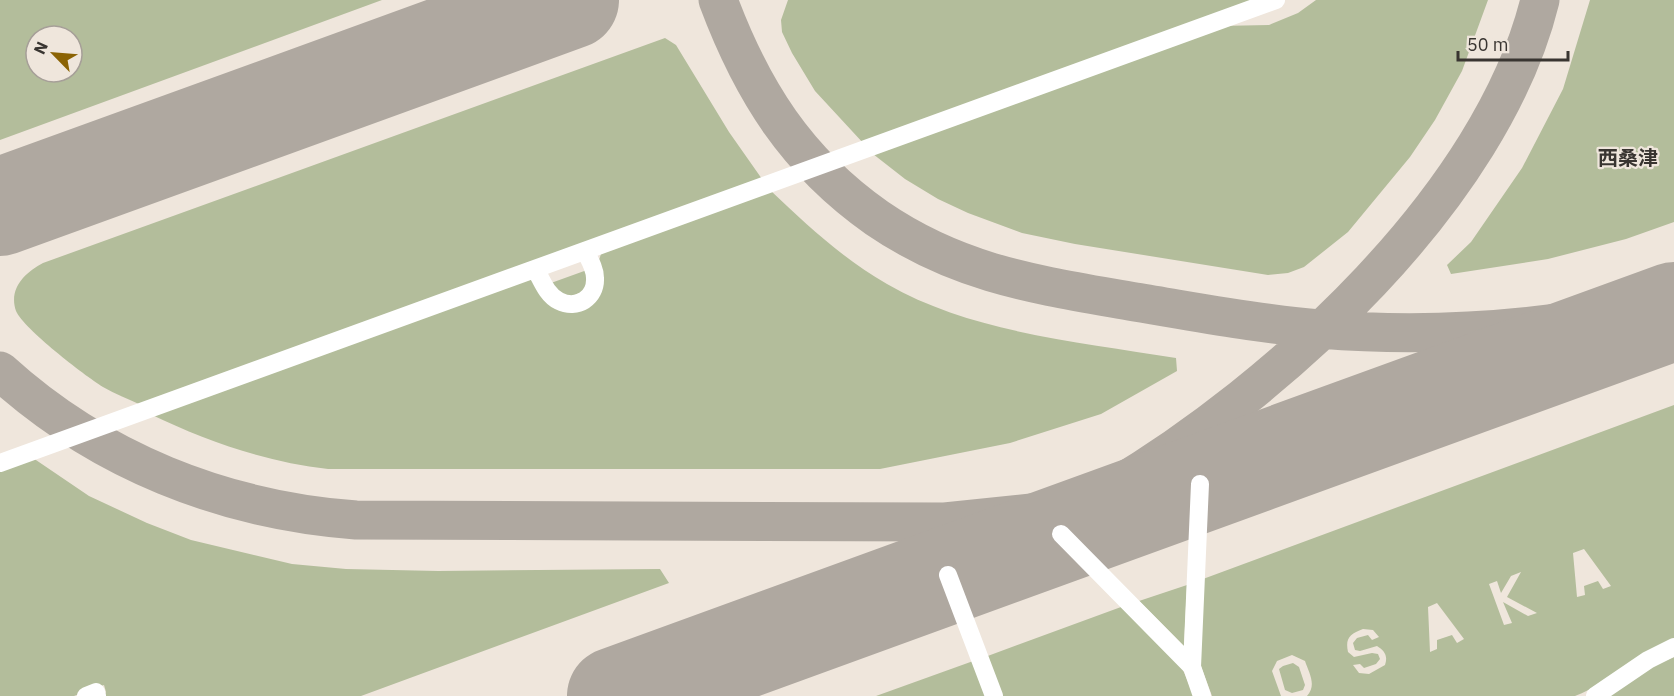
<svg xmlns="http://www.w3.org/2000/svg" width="1674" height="696" font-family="'IBM Plex Sans','Noto Sans JP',sans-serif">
<rect width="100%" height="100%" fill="#efe6dc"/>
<!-- green -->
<path fill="#b3bd9b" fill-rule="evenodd" d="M 0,0 L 382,0 L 0,140 ZM 36,36 L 72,36 L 72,72 L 36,72 Z
M 788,0 L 1259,0 L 864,144 L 815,91 L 792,53 L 782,32 L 781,20 Z
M 1316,0 L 1488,0 L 1462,71 L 1435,120 L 1410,157 L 1348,232 L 1304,267 L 1288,273 L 1268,275 L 1075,244 L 1022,233 L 968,213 L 938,199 L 905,179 L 873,154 L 1219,26 L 1269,25 L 1298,13 Z
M 1590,0 L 1674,0 L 1674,222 L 1626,239 L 1548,259 L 1451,274 L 1447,265 L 1471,242 L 1522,168 L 1563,89 Z
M 665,38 L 676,45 L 729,132 L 762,179 L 141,405 C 129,399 115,394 103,387 C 84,375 24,329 16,311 C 8,288 26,272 43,263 Z
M 770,190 C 806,224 843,259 887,284 C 972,333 1080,342 1176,358 L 1177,371 L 1101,414 L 1010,443 L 880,469 L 328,469 C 266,462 206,441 150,414 L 529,279 L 583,308 L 602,251 Z
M 587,270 L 589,290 L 565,298 L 551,283 Z
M 1674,405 L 1674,639 C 1638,652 1612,682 1575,696 L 1307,696 C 1317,685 1309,673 1305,661 L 1292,655 L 1277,661 L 1272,671 L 1281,696 L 1212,696 L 1199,661 L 1203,579 ZM 1584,549 L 1611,586 L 1603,589 L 1598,581 L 1584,586 L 1585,595 L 1577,597 L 1573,553 ZM 1521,572 L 1507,597 L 1537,613 L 1528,616 L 1503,602 L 1512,623 L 1504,625 L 1489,584 L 1497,581 L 1501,593 L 1511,576 ZM 1437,603 L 1464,639 L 1457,643 L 1452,635 L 1437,640 L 1437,649 L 1430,652 L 1428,607 ZM 1363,629 L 1373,630 L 1379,637 L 1372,640 L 1368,635 L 1357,638 L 1353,643 L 1355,650 L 1360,651 L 1377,646 C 1385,651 1388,656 1385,665 L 1369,674 L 1359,673 L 1353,665 L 1360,664 L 1364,668 L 1376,664 L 1380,659 L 1378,654 L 1372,653 L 1354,657 L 1348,652 C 1345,638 1350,634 1363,629 Z
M 33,458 L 89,496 L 147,523 L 191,540 L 292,564 L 346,569 L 438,571 L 660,569 L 669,583 L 361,696 L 104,696 L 106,692 L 104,685 L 74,696 L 0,696 L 0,470 Z
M 1187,585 L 1184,646 L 1139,601 Z
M 1121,607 L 1178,658 L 1194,696 L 999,696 L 985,657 Z
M 1674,657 L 1674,696 L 1605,696 L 1645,669 Z
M 976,660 L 989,696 L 876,696 Z
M 1293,663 L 1299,667 L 1305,685 L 1303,690 L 1292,693 L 1285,690 L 1279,669 L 1283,666 Z"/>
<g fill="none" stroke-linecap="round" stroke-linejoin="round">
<!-- taxiway -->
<path stroke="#afa8a0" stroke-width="39" d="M 718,0 C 752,91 796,161 877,218 C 960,275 1039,285 1135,302 C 1197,312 1258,324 1320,329 C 1440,339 1556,329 1674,302
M 0,206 L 12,203
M 0,371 C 99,461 223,510 356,520 L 945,522 L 1050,511 L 1084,506 L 1161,489 L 1273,457
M 1110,490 C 1279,390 1492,196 1540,0
M 903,592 L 999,549 L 1059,519"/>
<!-- runway -->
<path stroke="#afa8a0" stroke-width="98" d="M 0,207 L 570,0
M 616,696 L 1674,311"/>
<!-- minor -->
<path stroke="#fff" stroke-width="18" d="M 536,270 C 542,281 547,295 559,301 C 577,310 596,298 595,278 C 595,268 589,259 585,251
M 0,463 L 1276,0
M 1061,534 L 1192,667 L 1202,696
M 948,575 L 994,696
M 1192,667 L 1200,484
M 86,696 L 96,692 L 97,696
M 1595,696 L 1648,660 L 1674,647"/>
</g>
<g text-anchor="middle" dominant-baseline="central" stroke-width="4.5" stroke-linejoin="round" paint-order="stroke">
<!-- neighbourhood labels -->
<g font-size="20" font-weight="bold" fill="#393531" stroke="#efe6dc">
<text x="1628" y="157">西桑津</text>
</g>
</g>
<!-- north arrow -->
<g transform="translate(54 54) rotate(295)"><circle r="28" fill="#efe6dc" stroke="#a69f98" stroke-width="1.5"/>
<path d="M0-4.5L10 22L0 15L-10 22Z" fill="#8b6304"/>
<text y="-9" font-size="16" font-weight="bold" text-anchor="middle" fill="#393531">N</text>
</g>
<!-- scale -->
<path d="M1458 51v9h110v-9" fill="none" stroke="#393531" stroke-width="3"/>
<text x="1467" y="51" font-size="18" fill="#393531" stroke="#efe6dc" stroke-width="4.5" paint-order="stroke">50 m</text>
</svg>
